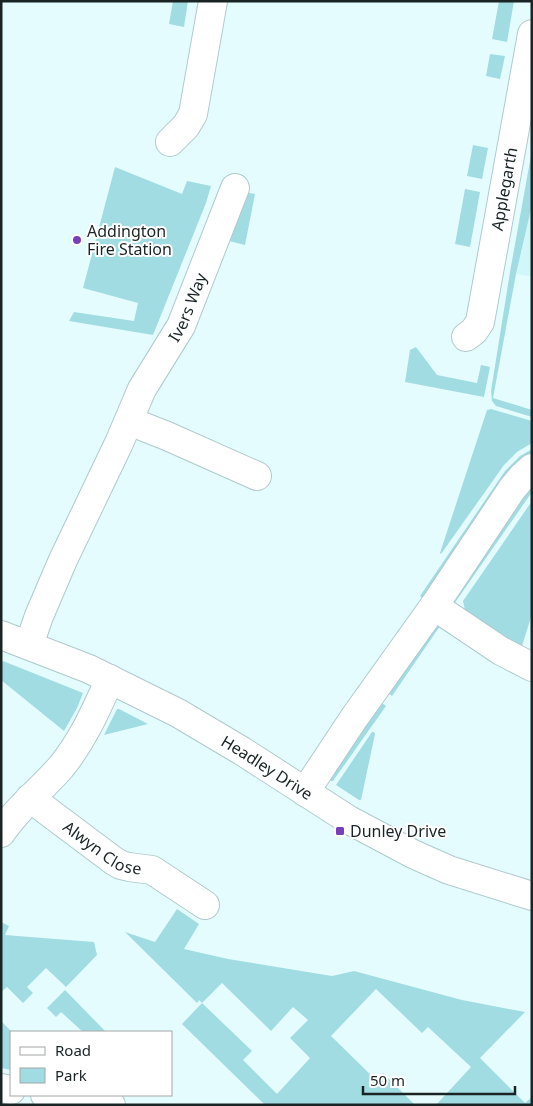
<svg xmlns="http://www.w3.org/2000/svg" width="533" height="1106" font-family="'Noto Sans',sans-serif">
<rect width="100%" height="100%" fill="#e5fcfe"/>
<!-- built -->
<path fill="#d2f7fb" d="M 532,205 L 532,277 L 516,274 Z"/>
<!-- green -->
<path fill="#a1dce3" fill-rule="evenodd" d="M 173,1 L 188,1 L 184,27 L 169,24 Z
M 499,1 L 514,1 L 507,42 L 492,39 Z
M 490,54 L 505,56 L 500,79 L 486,76 Z
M 473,145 L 488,148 L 482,179 L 467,176 Z
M 532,150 L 532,205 L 516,274 L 493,398 L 532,410 L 532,417 L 496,406 L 492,401 L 491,391 L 510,272 Z
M 115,167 L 182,194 L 187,181 L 211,186 L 206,203 L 153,335 L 69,321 L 74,312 L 134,321 L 138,303 L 83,288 Z
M 465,189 L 480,192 L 470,247 L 455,244 Z
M 238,191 L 255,194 L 245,245 L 229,241 Z
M 416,347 L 437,375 L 477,383 L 481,365 L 490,367 L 484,397 L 405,382 L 410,350 Z
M 491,409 L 532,421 L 532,443 L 517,452 L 504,465 L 441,554 L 440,553 L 487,410 Z
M 532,449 L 532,454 L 523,460 L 424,599 L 420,596 L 505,471 L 520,456 Z
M 532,484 L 532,492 L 454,604 L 453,602 Z
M 532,501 L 532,614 L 522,646 L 520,647 L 467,612 L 465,610 L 463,601 Z
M 439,624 L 440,626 L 392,696 L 388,693 L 436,626 Z
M 3,661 L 83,693 L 77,708 L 64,731 L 1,680 L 1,664 Z
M 382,703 L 386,706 L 333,781 L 331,781 L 331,777 L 334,769 Z
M 117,709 L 119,709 L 148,724 L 104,735 Z
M 372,732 L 374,732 L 375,734 L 361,800 L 359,800 L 336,785 Z
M 177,909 L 199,924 L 184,949 L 228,959 L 332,976 L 354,971 L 462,1000 L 525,1012 L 480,1058 L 525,1103 L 532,1097 L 532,1105 L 436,1105 L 471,1067 L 428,1027 L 422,1033 L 376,989 L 331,1036 L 376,1080 L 383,1073 L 415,1105 L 265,1105 L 182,1024 L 202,1003 L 199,1000 L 197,1003 L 125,932 L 155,942 ZM 222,983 L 271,1031 L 293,1007 L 308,1020 L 290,1038 L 310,1058 L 277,1094 L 243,1060 L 252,1051 L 202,1003 Z
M 1,922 L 9,926 L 5,935 L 94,942 L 97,955 L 66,987 L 46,968 L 27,987 L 33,993 L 23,1003 L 7,987 L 1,992 Z
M 65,990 L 106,1032 L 83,1032 L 61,1012 L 56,1017 L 47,1008 Z
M 1,1021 L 12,1032 L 11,1032 L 11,1070 L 1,1068 Z"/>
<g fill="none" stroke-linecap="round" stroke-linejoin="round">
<!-- minor casing -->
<g stroke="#afcacd" stroke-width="30">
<g id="minor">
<path d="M 170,142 L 186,126 L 193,114 L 213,1"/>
<path id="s1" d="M 466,337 L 474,331 L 480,322 L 532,34"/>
<path d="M 129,421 L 167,436 L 257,476"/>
<path d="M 434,606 L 501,651 L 532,667"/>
<path id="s2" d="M 1,635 L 89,669 L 178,713 L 242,751 L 349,820 L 413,854 L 449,870 L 532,896"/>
<path id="s3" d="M 29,645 L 39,616 L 63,560 L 119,443 L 136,403 L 142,389 L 181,326 L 235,188"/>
<path d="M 305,792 L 354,718 L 434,606 L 512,489 L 522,477 L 532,468"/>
<path id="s4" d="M 30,798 L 114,861 L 121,865 L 129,867 L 152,870 L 205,905"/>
<path d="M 1,833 C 17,808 42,789 61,767 C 83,740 96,710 110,679"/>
<path d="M 1,1088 L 11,1090"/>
<path d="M 45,1095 L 111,1105"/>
</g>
</g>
<!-- minor -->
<use href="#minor" stroke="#fff" stroke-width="28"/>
</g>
<!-- markers -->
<g fill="#7740b6" stroke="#fff" stroke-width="2">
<circle cx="77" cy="240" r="5"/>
<rect x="335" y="826" width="10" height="10" rx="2.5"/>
</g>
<g text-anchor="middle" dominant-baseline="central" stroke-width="4" stroke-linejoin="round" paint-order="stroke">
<!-- street labels -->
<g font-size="16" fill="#1a2425" stroke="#fff">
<text stroke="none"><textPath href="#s1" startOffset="156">Applegarth</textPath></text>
<text stroke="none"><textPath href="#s3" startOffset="374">Ivers Way</textPath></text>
<text stroke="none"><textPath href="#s2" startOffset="298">Headley Drive</textPath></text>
<text stroke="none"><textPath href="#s4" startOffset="89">Alwyn Close</textPath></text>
</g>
<!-- poi labels -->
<g font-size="16" fill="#1a2425" stroke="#fff" text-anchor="start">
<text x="87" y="231">Addington<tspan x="87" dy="18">Fire Station</tspan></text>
<text x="350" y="831">Dunley Drive</text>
</g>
</g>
<!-- border -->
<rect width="533" height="1106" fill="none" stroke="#1a2425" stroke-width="5"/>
<!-- legend -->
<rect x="10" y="1031" width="162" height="65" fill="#ffffff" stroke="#a3a7a8"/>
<rect x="20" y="1047" width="25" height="8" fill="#ffffff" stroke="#a3a7a8"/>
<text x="55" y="1056" font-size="15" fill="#1a2425">Road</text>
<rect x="20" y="1068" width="25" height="15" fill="#a1dce3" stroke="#a3a7a8"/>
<text x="55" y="1081" font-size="15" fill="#1a2425">Park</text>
<!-- scale -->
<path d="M363 1086v8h152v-8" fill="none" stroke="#1a2425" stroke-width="2.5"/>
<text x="370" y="1086" font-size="15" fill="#1a2425" stroke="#ffffff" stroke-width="4" paint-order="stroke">50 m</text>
</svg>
